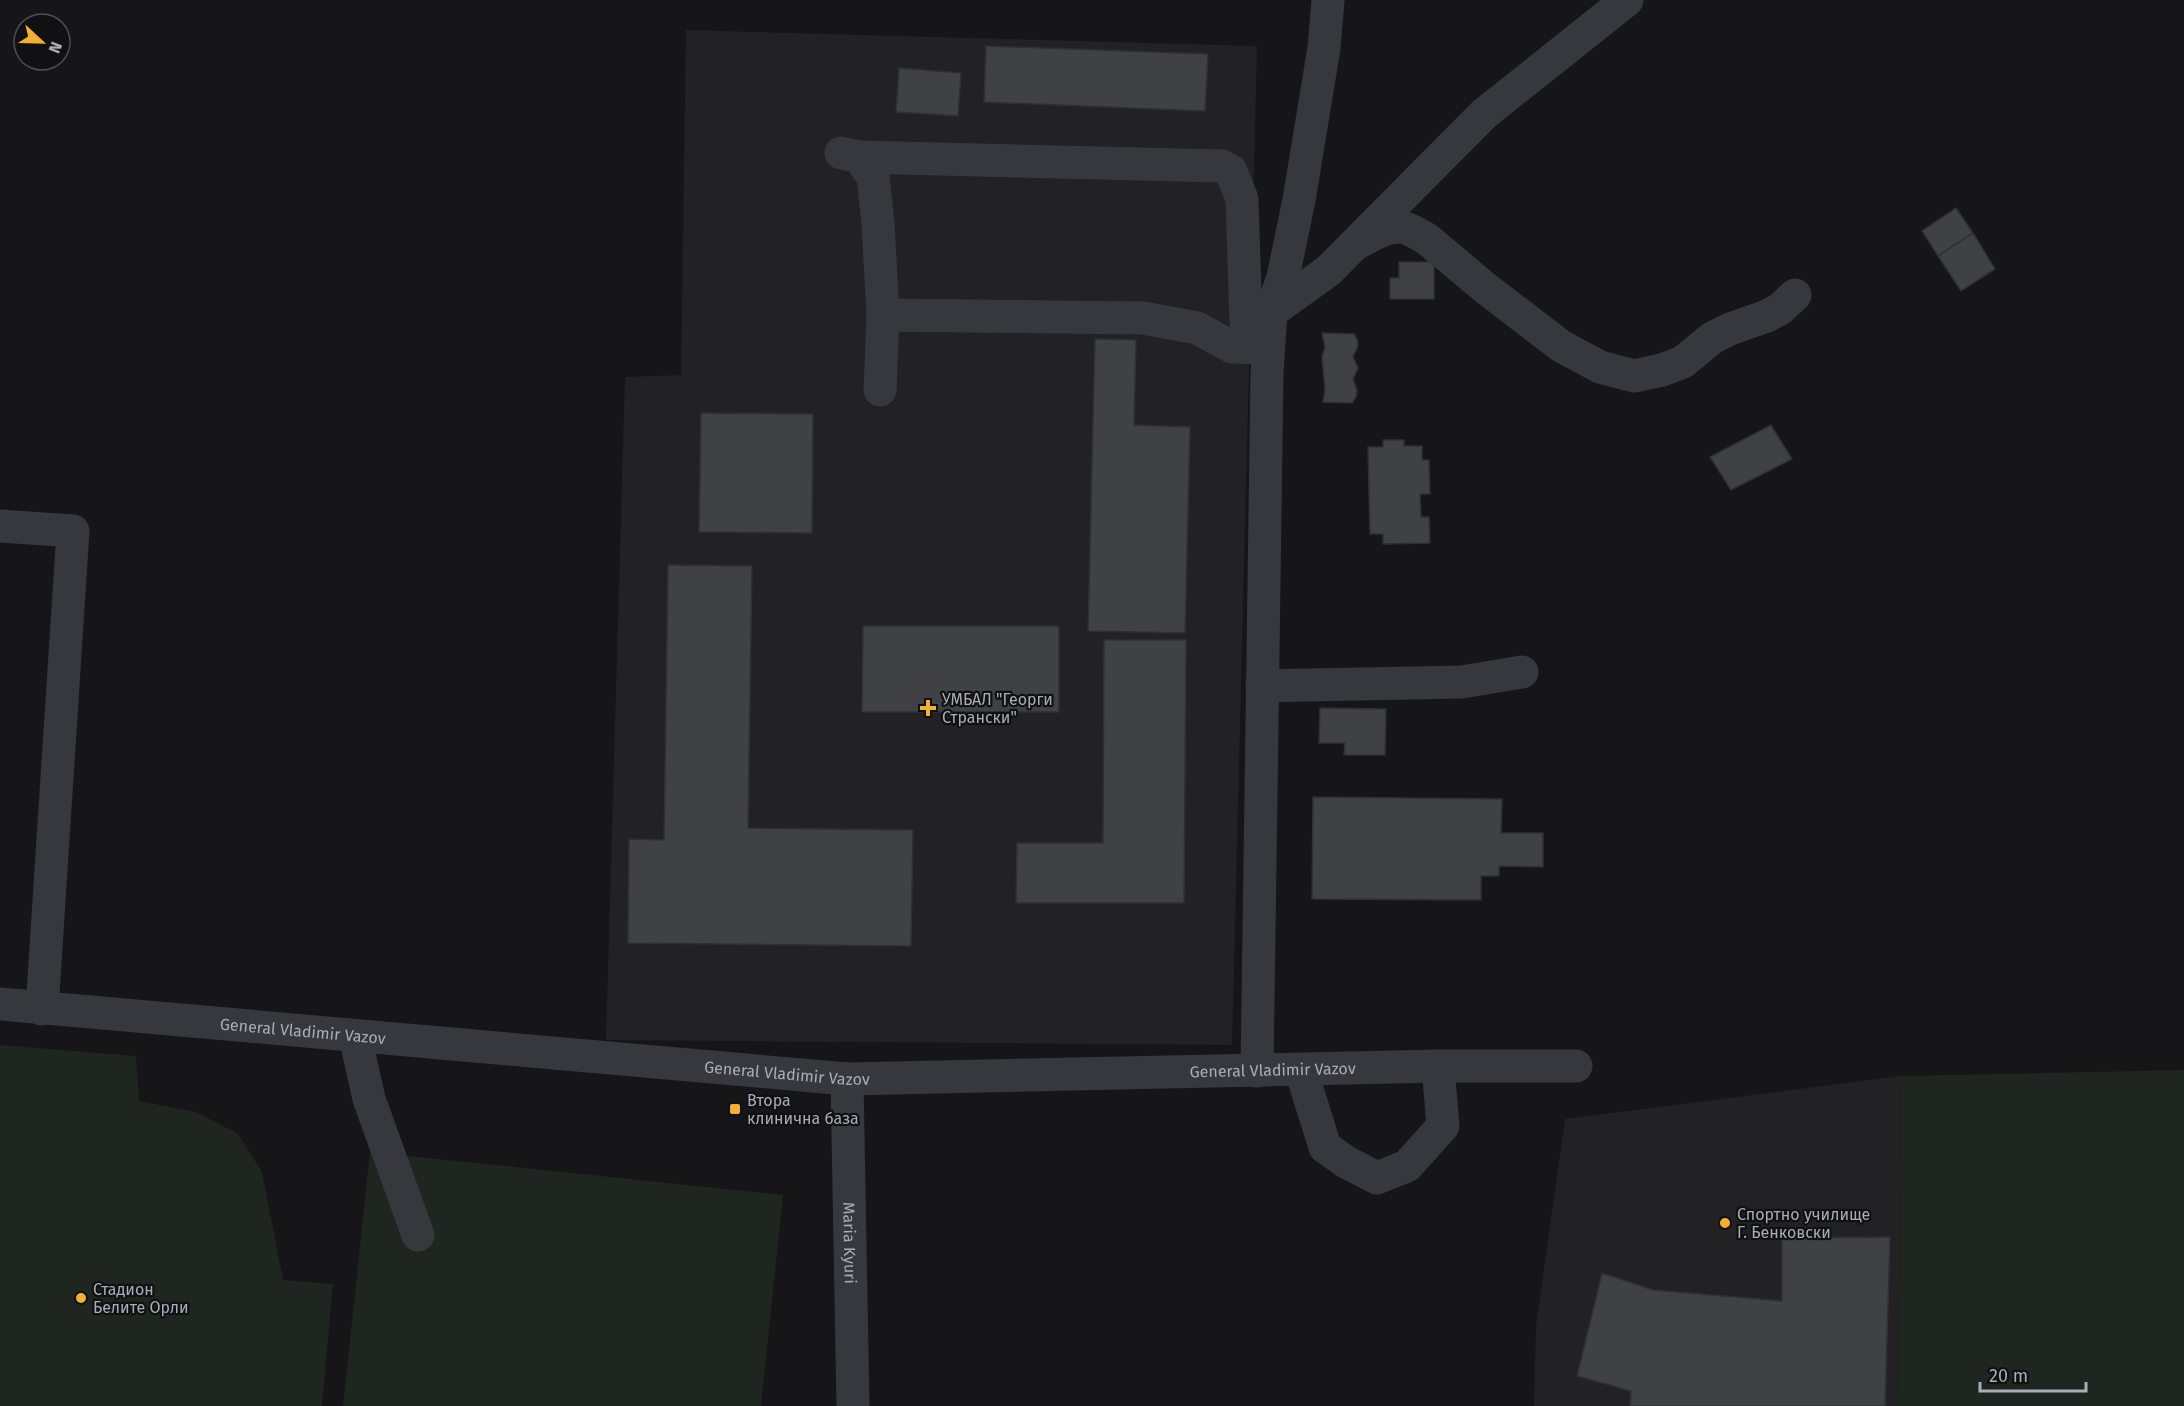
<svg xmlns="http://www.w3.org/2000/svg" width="2184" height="1406" font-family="'Fira Sans',sans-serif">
<rect width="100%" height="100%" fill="#161618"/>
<!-- built -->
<path fill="#222225" d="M 686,30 L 1257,46 L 1232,1045 L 606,1040 L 625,377 L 681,375 Z
M 1901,1076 L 1898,1406 L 1534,1406 L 1536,1326 L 1565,1119 Z"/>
<!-- green -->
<path fill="#1e261f" d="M 0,1045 L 136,1056 L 139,1101 L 196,1112 L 238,1134 L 262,1172 L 283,1280 L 333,1284 L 322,1406 L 0,1406 Z
M 2184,1070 L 2184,1406 L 1898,1406 L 1901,1076 Z
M 370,1152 L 783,1195 L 761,1406 L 343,1406 Z"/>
<!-- building -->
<path fill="#404145" stroke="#303034" stroke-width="1.5" d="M 986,46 L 1208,54 L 1205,111 L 984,102 Z
M 899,68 L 961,73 L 958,116 L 896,112 Z
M 1956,208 L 1973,233 L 1938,256 L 1922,231 Z
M 1973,233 L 1995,269 L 1961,291 L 1938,256 Z
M 1399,262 L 1434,262 L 1434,299 L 1390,299 L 1390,278 L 1399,278 Z
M 1322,333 L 1354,334 L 1357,339 L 1358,346 L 1353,357 L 1358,368 L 1353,379 L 1357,390 L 1356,397 L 1352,403 L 1323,402 L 1325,389 L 1322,357 L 1325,347 Z
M 1095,339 L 1136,340 L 1134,425 L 1190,427 L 1185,633 L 1088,631 Z
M 701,413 L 813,414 L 812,533 L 699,532 Z
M 1771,425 L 1792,459 L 1731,490 L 1710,457 Z
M 1383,440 L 1404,440 L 1404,446 L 1422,446 L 1422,460 L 1429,460 L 1430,494 L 1420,494 L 1421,517 L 1429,517 L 1430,543 L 1383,544 L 1383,534 L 1370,534 L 1368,447 L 1383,447 Z
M 668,565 L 752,566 L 748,828 L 913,830 L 911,946 L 628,943 L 629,839 L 664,840 Z
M 863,626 L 1059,626 L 1059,712 L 862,712 Z
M 1104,640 L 1186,640 L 1184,903 L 1016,903 L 1017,843 L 1103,843 Z
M 1320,708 L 1386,709 L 1385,755 L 1344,755 L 1345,743 L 1319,743 Z
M 1313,797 L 1502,799 L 1501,833 L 1543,833 L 1543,867 L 1499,866 L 1499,876 L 1481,876 L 1481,900 L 1312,899 Z
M 1890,1237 L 1885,1406 L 1630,1406 L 1631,1391 L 1577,1376 L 1602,1273 L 1653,1290 L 1782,1301 L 1782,1238 Z"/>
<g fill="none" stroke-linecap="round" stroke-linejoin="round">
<!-- minor -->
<g stroke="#37383d" stroke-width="33">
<path d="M 841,153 L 859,157 L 873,177 L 878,223 L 883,315"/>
<path d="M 859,157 L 1222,166 L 1231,171 L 1242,199 L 1246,323 L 1268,348"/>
<path d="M 1354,245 C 1367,238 1389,223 1405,228 C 1412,230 1420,235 1427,239 L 1484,287 L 1561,346 L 1600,367 L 1634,376 L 1662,370 L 1683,362 L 1712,338 L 1730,329 L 1767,316 L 1780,309 L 1795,295"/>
<path d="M 1271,312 L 1328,271 L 1484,114 L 1627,0"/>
<path d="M 880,390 L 883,315 L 1143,318 L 1197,328 L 1232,347 L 1268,348"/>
<path d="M 0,526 L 73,531 L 42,1009"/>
<path d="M 1262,686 L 1462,682 L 1522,672"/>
<path id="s1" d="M 0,1004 L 847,1079 L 1438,1066 L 1576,1066"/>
<path d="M 355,1036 L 369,1099 L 418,1235"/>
<path d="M 1301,1070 L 1325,1147 L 1346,1162 L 1377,1178 L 1407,1166 L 1443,1126 L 1438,1066"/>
<path d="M 1257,1071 L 1267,374 L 1271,312 L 1283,277 L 1299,200 L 1324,48 L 1328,0"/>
<path id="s2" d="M 847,1079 L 853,1406"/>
</g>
</g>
<!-- markers -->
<g fill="#f2b134" stroke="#111113" stroke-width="2">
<path d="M925 699h6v6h6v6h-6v6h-6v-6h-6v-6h6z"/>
<rect x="729" y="1103" width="12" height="12" rx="3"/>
<circle cx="1725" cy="1223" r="6"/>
<circle cx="81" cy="1298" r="6"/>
</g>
<g text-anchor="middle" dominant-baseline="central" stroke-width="4.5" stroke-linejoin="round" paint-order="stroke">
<!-- poi labels -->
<g font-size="16" fill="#a8adb8" stroke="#111113" text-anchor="start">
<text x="942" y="699">УМБАЛ "Георги<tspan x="942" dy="18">Странски"</tspan></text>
<text x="747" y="1100">Втора<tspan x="747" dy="18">клинична база</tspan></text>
<text x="1737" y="1214">Спортно училище<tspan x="1737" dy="18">Г. Бенковски</tspan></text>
<text x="93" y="1289">Стадион<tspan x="93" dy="18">Белите Орли</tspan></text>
</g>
<!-- street labels -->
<g font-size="16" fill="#a8adb8" stroke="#111113">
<text stroke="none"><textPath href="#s1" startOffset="304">General Vladimir Vazov</textPath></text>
<text stroke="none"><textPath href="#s1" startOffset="1276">General Vladimir Vazov</textPath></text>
<text stroke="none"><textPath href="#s1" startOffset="790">General Vladimir Vazov</textPath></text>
<text stroke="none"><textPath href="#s2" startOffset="164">Maria Kyuri</textPath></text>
</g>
</g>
<!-- north arrow -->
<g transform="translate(42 42) rotate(112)"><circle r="28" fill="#111113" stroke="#4d4f55" stroke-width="1.5"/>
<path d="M0-4.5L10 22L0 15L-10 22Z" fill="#f2b134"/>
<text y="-9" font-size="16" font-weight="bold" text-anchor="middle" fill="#a8adb8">N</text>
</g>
<!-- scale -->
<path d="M1980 1382v9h106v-9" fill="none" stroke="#a8adb8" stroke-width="3"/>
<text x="1989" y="1382" font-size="18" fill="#a8adb8" stroke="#111113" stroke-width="4.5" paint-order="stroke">20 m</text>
</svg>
